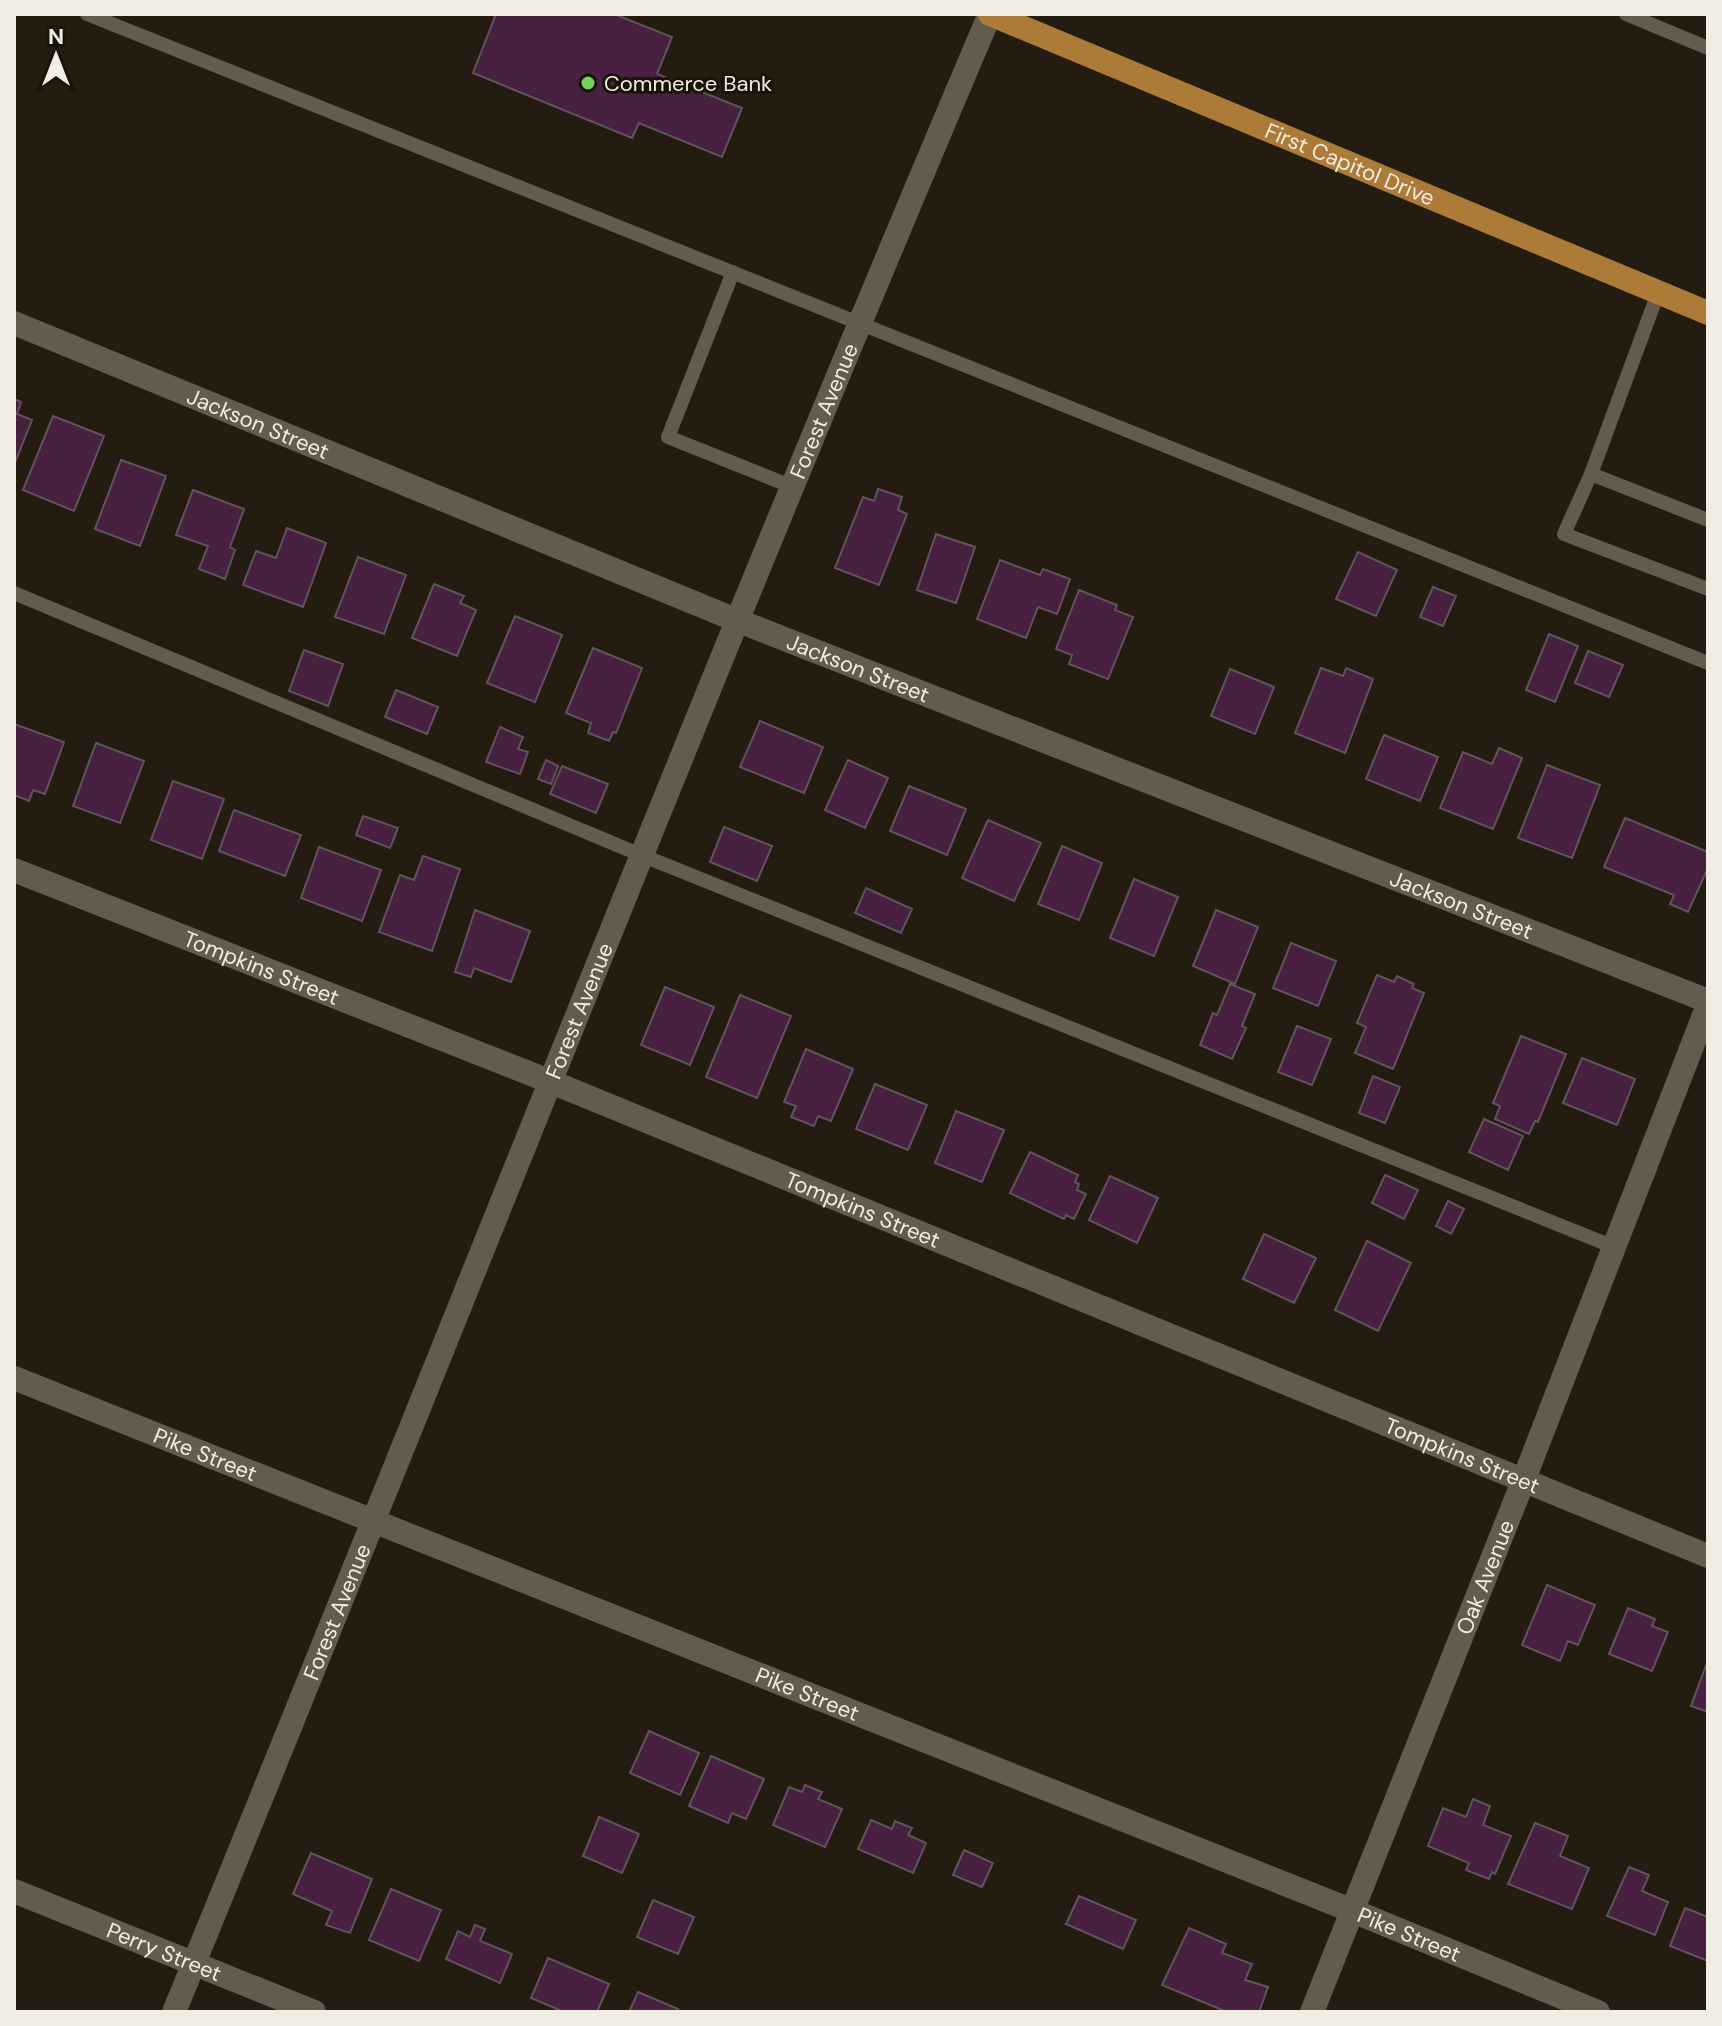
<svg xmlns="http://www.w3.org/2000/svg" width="1722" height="2026" font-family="'DM Sans',sans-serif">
<rect width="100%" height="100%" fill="#241c11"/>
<!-- building -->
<path fill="#482040" stroke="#61535d" stroke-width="2" d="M 496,14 L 614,14 L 672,37 L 657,74 L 742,108 L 722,157 L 639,123 L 632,138 L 473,73 Z
M 14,399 L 21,402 L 17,414 L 32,420 L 14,465 Z
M 53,416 L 104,436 L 74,511 L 23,490 Z
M 121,460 L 166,476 L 140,546 L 95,529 Z
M 878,489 L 902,497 L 898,510 L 907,514 L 879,585 L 835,568 L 863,497 L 874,501 Z
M 193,490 L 244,509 L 230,547 L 235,550 L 225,579 L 199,569 L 208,546 L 176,535 Z
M 287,528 L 326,543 L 303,607 L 243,585 L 256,551 L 276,558 Z
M 936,534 L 975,547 L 956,603 L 917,590 Z
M 1358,552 L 1397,570 L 1376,616 L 1336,599 Z
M 358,557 L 406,575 L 384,634 L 335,617 Z
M 1000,560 L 1040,575 L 1043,569 L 1070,579 L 1057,614 L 1038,607 L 1026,638 L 977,619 Z
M 434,584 L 464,596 L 460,603 L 476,610 L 457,656 L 412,638 Z
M 1433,587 L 1456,596 L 1443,626 L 1420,617 Z
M 1079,590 L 1117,605 L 1115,610 L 1133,617 L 1108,679 L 1069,664 L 1072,655 L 1056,649 Z
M 515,616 L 562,635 L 535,702 L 487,683 Z
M 1549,634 L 1578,646 L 1555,702 L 1526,690 Z
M 593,648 L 642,668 L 616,733 L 613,732 L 609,741 L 588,733 L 591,723 L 566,713 Z
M 304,650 L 343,664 L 328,706 L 289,691 Z
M 1588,651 L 1623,665 L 1609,697 L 1575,683 Z
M 1321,668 L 1343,676 L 1346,668 L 1373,679 L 1345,753 L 1295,733 Z
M 1230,669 L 1274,687 L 1255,734 L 1211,716 Z
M 396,690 L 438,707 L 427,734 L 385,717 Z
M 760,721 L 823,747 L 804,793 L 740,767 Z
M 14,724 L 64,742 L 45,794 L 33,790 L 29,801 L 14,795 Z
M 500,727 L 523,737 L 518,749 L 528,752 L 520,774 L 486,762 Z
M 1384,735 L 1438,757 L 1420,801 L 1366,779 Z
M 96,743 L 144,761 L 120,823 L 73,806 Z
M 1499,748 L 1522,758 L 1493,829 L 1440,808 L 1463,752 L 1492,764 Z
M 546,760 L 558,766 L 551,784 L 538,779 Z
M 848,760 L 888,778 L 865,828 L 825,810 Z
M 1547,765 L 1600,785 L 1572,858 L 1518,838 Z
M 562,766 L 608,784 L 596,813 L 550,794 Z
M 173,781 L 224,799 L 202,859 L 151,840 Z
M 909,786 L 966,809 L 947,855 L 890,831 Z
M 234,810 L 301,835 L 285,876 L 219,851 Z
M 363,816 L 398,828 L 390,848 L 356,835 Z
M 1625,818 L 1708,852 L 1708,868 L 1688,912 L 1670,904 L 1674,895 L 1604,867 Z
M 988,820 L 1041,843 L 1014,901 L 962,878 Z
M 724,827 L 772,846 L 757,881 L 710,862 Z
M 1062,846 L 1102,863 L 1079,920 L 1038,904 Z
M 319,847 L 381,870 L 362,921 L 301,898 Z
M 423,856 L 460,869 L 432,951 L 379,932 L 400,875 L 414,880 Z
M 1134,879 L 1178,897 L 1154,956 L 1110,938 Z
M 866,888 L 912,909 L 901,933 L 855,913 Z
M 475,910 L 530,931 L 511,982 L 474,968 L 471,977 L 455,972 Z
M 1216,910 L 1258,927 L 1235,984 L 1193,966 Z
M 1291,943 L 1336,961 L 1318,1006 L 1273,988 Z
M 1377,975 L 1394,982 L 1397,976 L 1414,984 L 1412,988 L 1424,993 L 1393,1069 L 1355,1053 L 1366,1027 L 1357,1023 Z
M 1230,984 L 1255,994 L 1242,1026 L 1246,1028 L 1232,1059 L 1200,1045 L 1213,1013 L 1217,1015 Z
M 665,987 L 714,1007 L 690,1065 L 641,1045 Z
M 740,995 L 791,1016 L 757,1098 L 706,1077 Z
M 1297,1026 L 1331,1039 L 1312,1085 L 1278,1072 Z
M 1521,1036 L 1566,1054 L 1538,1122 L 1535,1121 L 1529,1134 L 1495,1119 L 1500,1106 L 1493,1103 Z
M 806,1049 L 853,1069 L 831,1121 L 818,1116 L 814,1126 L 791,1117 L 796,1106 L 784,1102 Z
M 1582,1058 L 1635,1079 L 1617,1125 L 1563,1103 Z
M 1373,1076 L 1400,1087 L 1385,1123 L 1359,1113 Z
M 875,1084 L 927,1105 L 908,1150 L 856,1129 Z
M 956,1111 L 1004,1130 L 982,1182 L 935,1163 Z
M 1484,1119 L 1523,1136 L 1508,1170 L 1469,1152 Z
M 1030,1152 L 1078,1175 L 1075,1182 L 1079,1184 L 1077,1190 L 1086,1194 L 1074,1219 L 1066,1215 L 1064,1219 L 1010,1193 Z
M 1385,1175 L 1418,1190 L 1404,1219 L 1372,1203 Z
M 1110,1176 L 1158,1198 L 1137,1243 L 1089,1220 Z
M 1448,1201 L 1464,1209 L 1451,1234 L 1436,1226 Z
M 1264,1234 L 1316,1258 L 1294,1303 L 1243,1279 Z
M 1367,1241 L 1411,1263 L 1378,1331 L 1335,1310 Z
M 1547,1585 L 1595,1605 L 1578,1645 L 1568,1641 L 1560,1661 L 1522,1645 Z
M 1628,1608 L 1655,1619 L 1652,1626 L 1668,1632 L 1652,1671 L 1609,1654 Z
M 1708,1660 L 1708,1712 L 1691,1706 Z
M 649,1731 L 699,1753 L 680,1795 L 630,1773 Z
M 711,1756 L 764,1779 L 746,1819 L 732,1813 L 728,1823 L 689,1806 Z
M 805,1785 L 822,1792 L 818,1799 L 842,1809 L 825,1847 L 773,1825 L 789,1787 L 802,1792 Z
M 1473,1799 L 1490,1806 L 1483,1825 L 1511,1836 L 1495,1874 L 1492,1872 L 1489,1879 L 1466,1870 L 1469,1863 L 1428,1846 L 1443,1808 L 1466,1817 Z
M 599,1817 L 639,1834 L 622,1873 L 583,1856 Z
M 871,1820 L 892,1829 L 895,1821 L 912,1828 L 908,1835 L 926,1843 L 913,1873 L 858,1849 Z
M 1535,1823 L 1568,1836 L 1560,1856 L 1589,1868 L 1572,1909 L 1508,1884 Z
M 964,1850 L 993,1863 L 982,1887 L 953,1875 Z
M 311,1853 L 372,1879 L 350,1933 L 326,1925 L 332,1911 L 293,1894 Z
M 1629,1867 L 1649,1875 L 1642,1891 L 1668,1902 L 1655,1935 L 1607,1916 Z
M 391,1889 L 441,1910 L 419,1961 L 369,1940 Z
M 1079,1896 L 1136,1920 L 1123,1949 L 1066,1924 Z
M 653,1900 L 694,1917 L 678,1954 L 637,1937 Z
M 1685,1908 L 1708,1917 L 1708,1961 L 1670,1946 Z
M 475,1925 L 485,1929 L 480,1941 L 512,1954 L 500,1983 L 446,1959 L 458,1931 L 470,1937 Z
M 1189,1928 L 1226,1944 L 1222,1953 L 1252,1964 L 1245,1980 L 1268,1987 L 1259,2012 L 1227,2012 L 1162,1985 Z
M 548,1958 L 609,1984 L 597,2012 L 564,2012 L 531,1998 Z
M 638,1992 L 678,2009 L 676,2012 L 629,2012 Z"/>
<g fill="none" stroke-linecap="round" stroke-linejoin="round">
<!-- service -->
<path stroke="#645b4e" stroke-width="14" d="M 87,14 L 1708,663
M 1626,14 L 1708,48
M 733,272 L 668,437 L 793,487
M 1658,293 L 1591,474 L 1708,520
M 1591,474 L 1564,534 L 1708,589
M 14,593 L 641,855 L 1614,1247"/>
<!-- minor -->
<g stroke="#645b4e" stroke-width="24">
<path id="s1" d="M 14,323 L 736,620 L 1708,1001"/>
<path id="s2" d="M 14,870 L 549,1081 L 1708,1556"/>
<path id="s3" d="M 14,1378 L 1353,1911 L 1598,2012"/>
<path id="s4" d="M 14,1891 L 314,2012"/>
<path id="s5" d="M 174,2012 C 447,1346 708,676 990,14"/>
<path id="s6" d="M 1312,2012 L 1524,1479 L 1708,1005"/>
</g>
<!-- primary -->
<path stroke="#ad7b38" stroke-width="24" id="s7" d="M 990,14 L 1708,313"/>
</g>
<!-- markers -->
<circle fill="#75d25b" stroke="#1a1308" stroke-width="3" cx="588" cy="83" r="8"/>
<g text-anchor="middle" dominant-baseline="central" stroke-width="6" stroke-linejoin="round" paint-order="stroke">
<!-- poi labels -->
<g font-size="22" fill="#f0ebe3" stroke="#1a1308" text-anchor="start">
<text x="604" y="83">Commerce Bank</text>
</g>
<!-- street labels -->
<g font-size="22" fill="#f0ebe3" stroke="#1a1308">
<text stroke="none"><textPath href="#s7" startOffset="390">First Capitol Drive</textPath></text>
<text stroke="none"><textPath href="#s5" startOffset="1728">Forest Avenue</textPath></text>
<text stroke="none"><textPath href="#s1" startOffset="264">Jackson Street</textPath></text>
<text stroke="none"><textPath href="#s1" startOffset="912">Jackson Street</textPath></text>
<text stroke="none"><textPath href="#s1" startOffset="1560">Jackson Street</textPath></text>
<text stroke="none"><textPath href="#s2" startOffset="266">Tompkins Street</textPath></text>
<text stroke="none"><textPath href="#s5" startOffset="1080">Forest Avenue</textPath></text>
<text stroke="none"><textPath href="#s2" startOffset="914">Tompkins Street</textPath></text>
<text stroke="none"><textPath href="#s3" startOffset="206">Pike Street</textPath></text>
<text stroke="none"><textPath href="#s2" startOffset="1562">Tompkins Street</textPath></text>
<text stroke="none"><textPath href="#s6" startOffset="468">Oak Avenue</textPath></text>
<text stroke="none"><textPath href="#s5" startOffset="432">Forest Avenue</textPath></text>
<text stroke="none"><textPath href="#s3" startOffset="854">Pike Street</textPath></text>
<text stroke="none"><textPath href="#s3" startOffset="1502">Pike Street</textPath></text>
<text stroke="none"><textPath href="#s4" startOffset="162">Perry Street</textPath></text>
</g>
</g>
<!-- border -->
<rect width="1722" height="2026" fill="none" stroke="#f0ebe3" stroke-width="32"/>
<!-- north arrow -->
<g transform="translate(56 56)" stroke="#1a1308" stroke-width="6" paint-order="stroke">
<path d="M0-6L14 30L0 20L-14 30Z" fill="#f0ebe3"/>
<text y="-12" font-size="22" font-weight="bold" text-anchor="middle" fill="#f0ebe3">N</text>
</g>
</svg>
